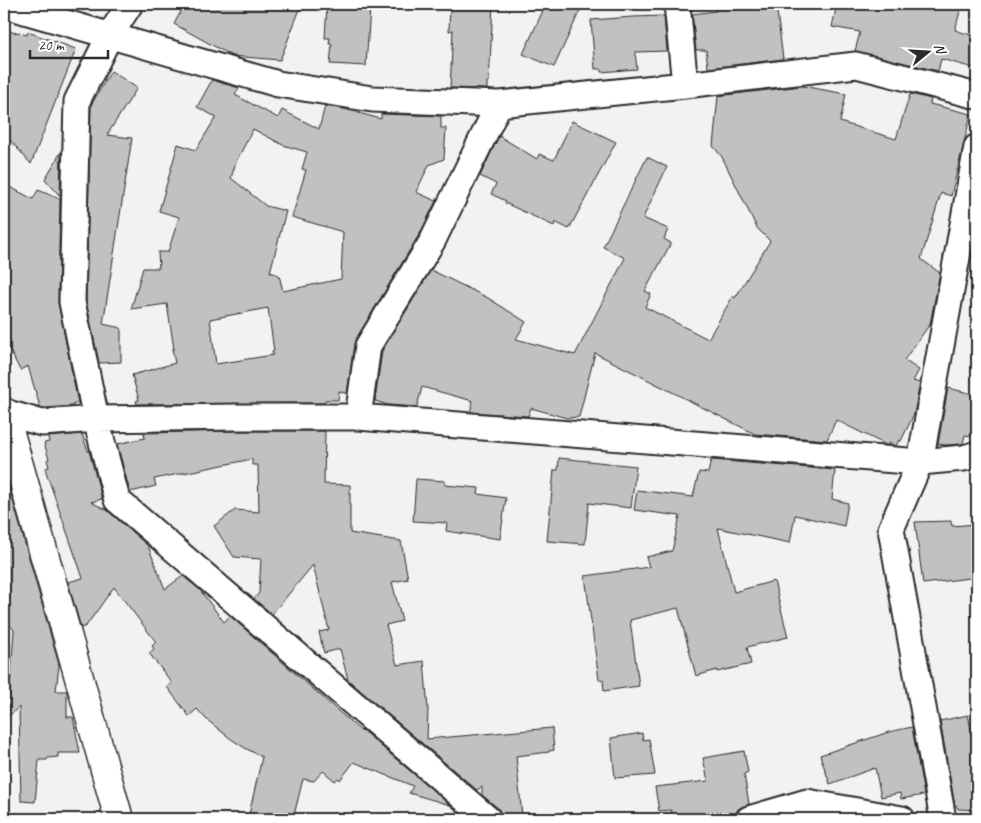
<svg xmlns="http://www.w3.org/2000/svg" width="981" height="823" font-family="Caveat,sans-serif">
<rect width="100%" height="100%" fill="#f2f2f2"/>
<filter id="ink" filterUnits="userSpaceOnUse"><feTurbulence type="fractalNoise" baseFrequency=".02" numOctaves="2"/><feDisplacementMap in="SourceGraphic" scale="10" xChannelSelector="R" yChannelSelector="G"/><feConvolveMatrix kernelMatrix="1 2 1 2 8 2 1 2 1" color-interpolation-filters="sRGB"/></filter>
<g filter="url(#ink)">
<!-- building -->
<path fill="#c1c1c1" stroke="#2b2b2b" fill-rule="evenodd" d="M 185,4 L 302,4 L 280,60 L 232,56 L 174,24 Z
M 345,4 L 366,4 L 366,7 L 370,8 L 366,66 L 330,64 L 332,44 L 329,44 L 330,38 L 325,38 L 327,5 L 345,6 Z
M 450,4 L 493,4 L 489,82 L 487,82 L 487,89 L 450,88 L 453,30 L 449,31 Z
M 546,4 L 583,4 L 554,67 L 523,54 Z
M 716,4 L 776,4 L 783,59 L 708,68 L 706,50 L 696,50 L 692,14 L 716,11 Z
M 837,4 L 962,4 L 955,30 L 977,37 L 977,69 L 941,59 L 938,71 L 855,51 L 860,32 L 832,27 Z
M 664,16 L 667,51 L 635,52 L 637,69 L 601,72 L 601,69 L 595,69 L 591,20 L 633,17 Z
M 4,29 L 15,33 L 16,32 L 27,35 L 28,32 L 76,49 L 31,164 L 4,133 Z
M 111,71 L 137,88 L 107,135 L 132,138 L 103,324 L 121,328 L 121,362 L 99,363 L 86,301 L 91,105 Z
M 212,80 L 239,88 L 235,95 L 278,118 L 282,110 L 319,129 L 325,106 L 344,109 L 381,119 L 381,114 L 441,116 L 441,128 L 446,128 L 444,159 L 429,165 L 416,192 L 436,201 L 420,233 L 356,339 L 354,344 L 347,394 L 339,391 L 338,400 L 325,400 L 325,403 L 137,404 L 136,401 L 139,400 L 132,375 L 175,363 L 172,349 L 174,349 L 167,304 L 131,309 L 143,268 L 159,268 L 158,252 L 168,252 L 179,217 L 159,211 L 178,144 L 196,150 L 216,117 L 197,107 ZM 253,129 L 283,145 L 307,152 L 302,169 L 306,170 L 292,217 L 343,232 L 341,279 L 283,291 L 279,275 L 270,272 L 286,211 L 266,206 L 231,178 L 236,162 ZM 268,308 L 274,351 L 272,351 L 273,355 L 216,364 L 210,319 Z
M 802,86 L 846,94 L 840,122 L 896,139 L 910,94 L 931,99 L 930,104 L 971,114 L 951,196 L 941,193 L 921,259 L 940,273 L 930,324 L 904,360 L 919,370 L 913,381 L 920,383 L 914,414 L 901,441 L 899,440 L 896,446 L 889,443 L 888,445 L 886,445 L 836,420 L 827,440 L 755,434 L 595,353 L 579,417 L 567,418 L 531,408 L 528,416 L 470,412 L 473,401 L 422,387 L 417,407 L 388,405 L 375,401 L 382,351 L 431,270 L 488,298 L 526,322 L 516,339 L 575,355 L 625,258 L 603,247 L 647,157 L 667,167 L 643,218 L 668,229 L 664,239 L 671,243 L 645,291 L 651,294 L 645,307 L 708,339 L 733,296 L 735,298 L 770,241 L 757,228 L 722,157 L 713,146 L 718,96 Z
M 572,121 L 616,142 L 569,229 L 555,222 L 554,226 L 505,203 L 506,201 L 491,194 L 496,184 L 480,176 L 499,136 L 537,159 L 539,154 L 554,160 Z
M 61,152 L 60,196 L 45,179 Z
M 4,184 L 33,199 L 38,190 L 60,199 L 58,302 L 78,403 L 72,405 L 73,406 L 44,408 L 40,407 L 28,366 L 20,370 L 4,339 Z
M 948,388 L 977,395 L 977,437 L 965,435 L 963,443 L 961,444 L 946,445 L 938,444 Z
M 236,431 L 325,431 L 324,484 L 350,485 L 350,533 L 401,541 L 408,579 L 392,582 L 402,621 L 386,625 L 397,665 L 424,661 L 428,709 L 427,739 L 552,728 L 554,750 L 549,751 L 549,752 L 516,756 L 522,816 L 502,818 L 501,814 L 498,808 L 482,795 L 482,787 L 477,790 L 348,680 L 340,649 L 324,653 L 319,632 L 329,630 L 313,565 L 272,614 L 254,599 L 259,593 L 261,559 L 234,557 L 214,526 L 235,510 L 259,512 L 258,465 L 252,465 L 252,459 L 154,479 L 156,486 L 130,492 L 117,444 L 145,438 L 144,433 Z
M 82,434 L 88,451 L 89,451 L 102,499 L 91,502 L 107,510 L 148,546 L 165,589 L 183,576 L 200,590 L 224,622 L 230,616 L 362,732 L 361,729 L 450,805 L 409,793 L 413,786 L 354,762 L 340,780 L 338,778 L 335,781 L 323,771 L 314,781 L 303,779 L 293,819 L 248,819 L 262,757 L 245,748 L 231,739 L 206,719 L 197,709 L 189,716 L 167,687 L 172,683 L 149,653 L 154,649 L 152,646 L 156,642 L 114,587 L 86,626 L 81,628 L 68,582 L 83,578 L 46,472 L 46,468 L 49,467 L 47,460 L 49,459 L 44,443 L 49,442 L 48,437 Z
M 559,458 L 636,466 L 631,508 L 589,503 L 585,544 L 547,541 L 554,470 L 558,470 Z
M 711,460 L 835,470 L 832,499 L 848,503 L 844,526 L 795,515 L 790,543 L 718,528 L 734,592 L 774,581 L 788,637 L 747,647 L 751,664 L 717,672 L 717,670 L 696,676 L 678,608 L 630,620 L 639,686 L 604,691 L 603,680 L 599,680 L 585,576 L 649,567 L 646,557 L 672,551 L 680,516 L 634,510 L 637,490 L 693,497 L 699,472 L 708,473 Z
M 4,469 L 59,665 L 56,691 L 67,691 L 67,717 L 73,717 L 80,753 L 58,753 L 58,757 L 48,758 L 47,760 L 39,760 L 35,802 L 21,801 L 19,707 L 8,717 L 14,630 L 8,623 L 4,610 L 4,600 L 10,599 L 4,572 Z
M 416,479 L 445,481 L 445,485 L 479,488 L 478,494 L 506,498 L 500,539 L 446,531 L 447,523 L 413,521 Z
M 951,521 L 952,526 L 976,524 L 977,534 L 977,577 L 923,584 L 915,522 Z
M 968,715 L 974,742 L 977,742 L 977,810 L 958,809 L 956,805 L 955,806 L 940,721 Z
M 912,727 L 924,795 L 901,799 L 900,793 L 881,797 L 875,768 L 830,784 L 820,755 L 889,732 Z
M 642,733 L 643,740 L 649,739 L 655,775 L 615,778 L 611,738 Z
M 744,751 L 748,772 L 744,774 L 749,804 L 738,809 L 735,815 L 735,819 L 704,819 L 704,817 L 672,819 L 671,810 L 659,811 L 655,787 L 708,781 L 703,758 Z"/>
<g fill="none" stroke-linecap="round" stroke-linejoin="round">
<!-- minor casing -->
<g stroke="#2b2b2b" stroke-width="29">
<path id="minor" d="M 130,4 L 110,35 L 77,101 L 72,302 L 96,419 L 117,500 L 488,819
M 677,4 L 685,85
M 4,5 L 278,84 L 372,99 L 499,104 L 685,85 L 856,65 L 977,96
M 4,412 L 42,423 L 96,419 L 236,417 L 358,417 L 920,462 L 964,458 L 977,454
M 358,417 L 368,346 L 433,240 L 499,104
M 749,819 L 807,802 L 902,819
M 943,819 L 891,529 L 920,462 L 977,147"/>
</g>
<!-- tertiary casing -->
<g stroke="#2b2b2b" stroke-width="31">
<path id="tertiary" d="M 4,412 L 119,819"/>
</g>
<!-- minor -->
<use href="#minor" stroke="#fff" stroke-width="25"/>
<!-- tertiary -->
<use href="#tertiary" stroke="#fff" stroke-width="28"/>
</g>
</g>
<!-- margin -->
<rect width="981" height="823" fill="none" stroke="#fff" stroke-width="20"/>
<rect x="10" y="10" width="961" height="803" fill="none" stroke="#2b2b2b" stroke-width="2" filter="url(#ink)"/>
<!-- north arrow -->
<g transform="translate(928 52) rotate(72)" stroke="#ffffff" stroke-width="4" paint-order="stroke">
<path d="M0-4L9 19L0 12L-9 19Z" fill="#2b2b2b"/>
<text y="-8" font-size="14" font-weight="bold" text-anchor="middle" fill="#2b2b2b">N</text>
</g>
<!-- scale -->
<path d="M30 50v8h78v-8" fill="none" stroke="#2b2b2b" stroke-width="2.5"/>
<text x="38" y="50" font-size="15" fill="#2b2b2b" stroke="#ffffff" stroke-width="4" paint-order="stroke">20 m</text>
</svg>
